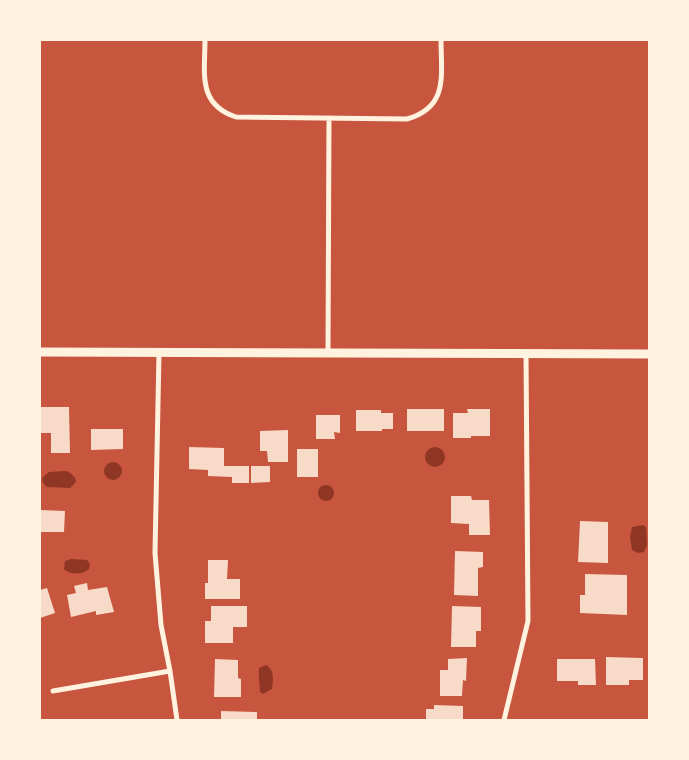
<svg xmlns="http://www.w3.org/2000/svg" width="689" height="760" font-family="Poppins,sans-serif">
<rect width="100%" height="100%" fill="#c8553d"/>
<!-- water -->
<path fill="#8f3625" d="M425 457a10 10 0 1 1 20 0a10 10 0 1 1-20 0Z
M104 471a9 9 0 1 1 18 0a9 9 0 1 1-18 0Z
M 66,471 C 71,473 76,477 76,482 L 70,488 L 47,487 L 43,483 L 42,478 L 49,472 Z
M318 493a8 8 0 1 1 16 0a8 8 0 1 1-16 0Z
M 643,525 L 646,527 L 647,545 L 644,552 L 638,553 L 632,550 L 630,537 L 632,527 Z
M 71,559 L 87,560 L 90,564 L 89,569 C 82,575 71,575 64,569 L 65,561 Z
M 266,665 C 275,670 273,680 272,689 L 263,694 L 260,692 C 260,684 258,676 259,668 Z"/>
<!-- building -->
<path fill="#f7dbc8" d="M 40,407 L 69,407 L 70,453 L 51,453 L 51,433 L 40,433 Z
M 407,409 L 444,409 L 444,431 L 407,431 Z
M 467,409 L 490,409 L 490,436 L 471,436 L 471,438 L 453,438 L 453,413 L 468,413 Z
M 356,410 L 381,410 L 381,413 L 393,413 L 393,429 L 382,429 L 382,431 L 356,431 Z
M 316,415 L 340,415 L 340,433 L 334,432 L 335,439 L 316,439 Z
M 91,429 L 123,429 L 123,449 L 91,450 Z
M 288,430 L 288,462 L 268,462 L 267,451 L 260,451 L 260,431 Z
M 189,447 L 224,448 L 224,466 L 249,466 L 249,483 L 232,483 L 232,477 L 208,476 L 208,470 L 189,469 Z
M 297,449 L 318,449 L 318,477 L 297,477 Z
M 251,466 L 270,466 L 270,482 L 251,483 Z
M 451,496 L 471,496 L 472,500 L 489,500 L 490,535 L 469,535 L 469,524 L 451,523 Z
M 40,510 L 65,511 L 64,532 L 40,532 Z
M 580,521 L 608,522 L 608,563 L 578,562 Z
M 455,551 L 483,552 L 483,567 L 478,568 L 478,596 L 454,595 Z
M 208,560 L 228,560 L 227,579 L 240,579 L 240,599 L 205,599 L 205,583 L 208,583 Z
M 585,574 L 627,575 L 627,615 L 580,613 L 580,595 L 585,595 Z
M 87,583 L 88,590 L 107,587 L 114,612 L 96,615 L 96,611 L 71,617 L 67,595 L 76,593 L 74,586 Z
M 47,588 L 55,613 L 40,618 L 40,590 Z
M 211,606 L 247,606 L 247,627 L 233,627 L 233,643 L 205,643 L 205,621 L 211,621 Z
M 452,606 L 481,607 L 481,631 L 476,631 L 476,647 L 451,647 Z
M 606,657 L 643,658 L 643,680 L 629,680 L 629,685 L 606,685 Z
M 467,658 L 466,681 L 463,680 L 462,696 L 440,696 L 440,670 L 448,670 L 448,659 Z
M 215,659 L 238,660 L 238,678 L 241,679 L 241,697 L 214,697 Z
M 557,659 L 595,659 L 596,685 L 578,685 L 578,681 L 557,681 Z
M 434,705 L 463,706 L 463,720 L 426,720 L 426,709 L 434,709 Z
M 221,711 L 257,712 L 257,720 L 221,720 Z"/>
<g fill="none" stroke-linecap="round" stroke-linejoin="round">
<!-- minor -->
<path stroke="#fff3e0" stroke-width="5" d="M 205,40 C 205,73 197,104 236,117 L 407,119 C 449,107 441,75 441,40
M 159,353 L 155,553 L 161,625 L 170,671 L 177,720
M 328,353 L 329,118
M 53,691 L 170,671
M 504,720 L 528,621 L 526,354"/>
<!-- tertiary -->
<path stroke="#fff3e0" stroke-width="9" d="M 40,352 L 649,354"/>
</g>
<!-- border -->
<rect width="689" height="760" fill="none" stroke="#fff3e0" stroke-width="82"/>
</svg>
